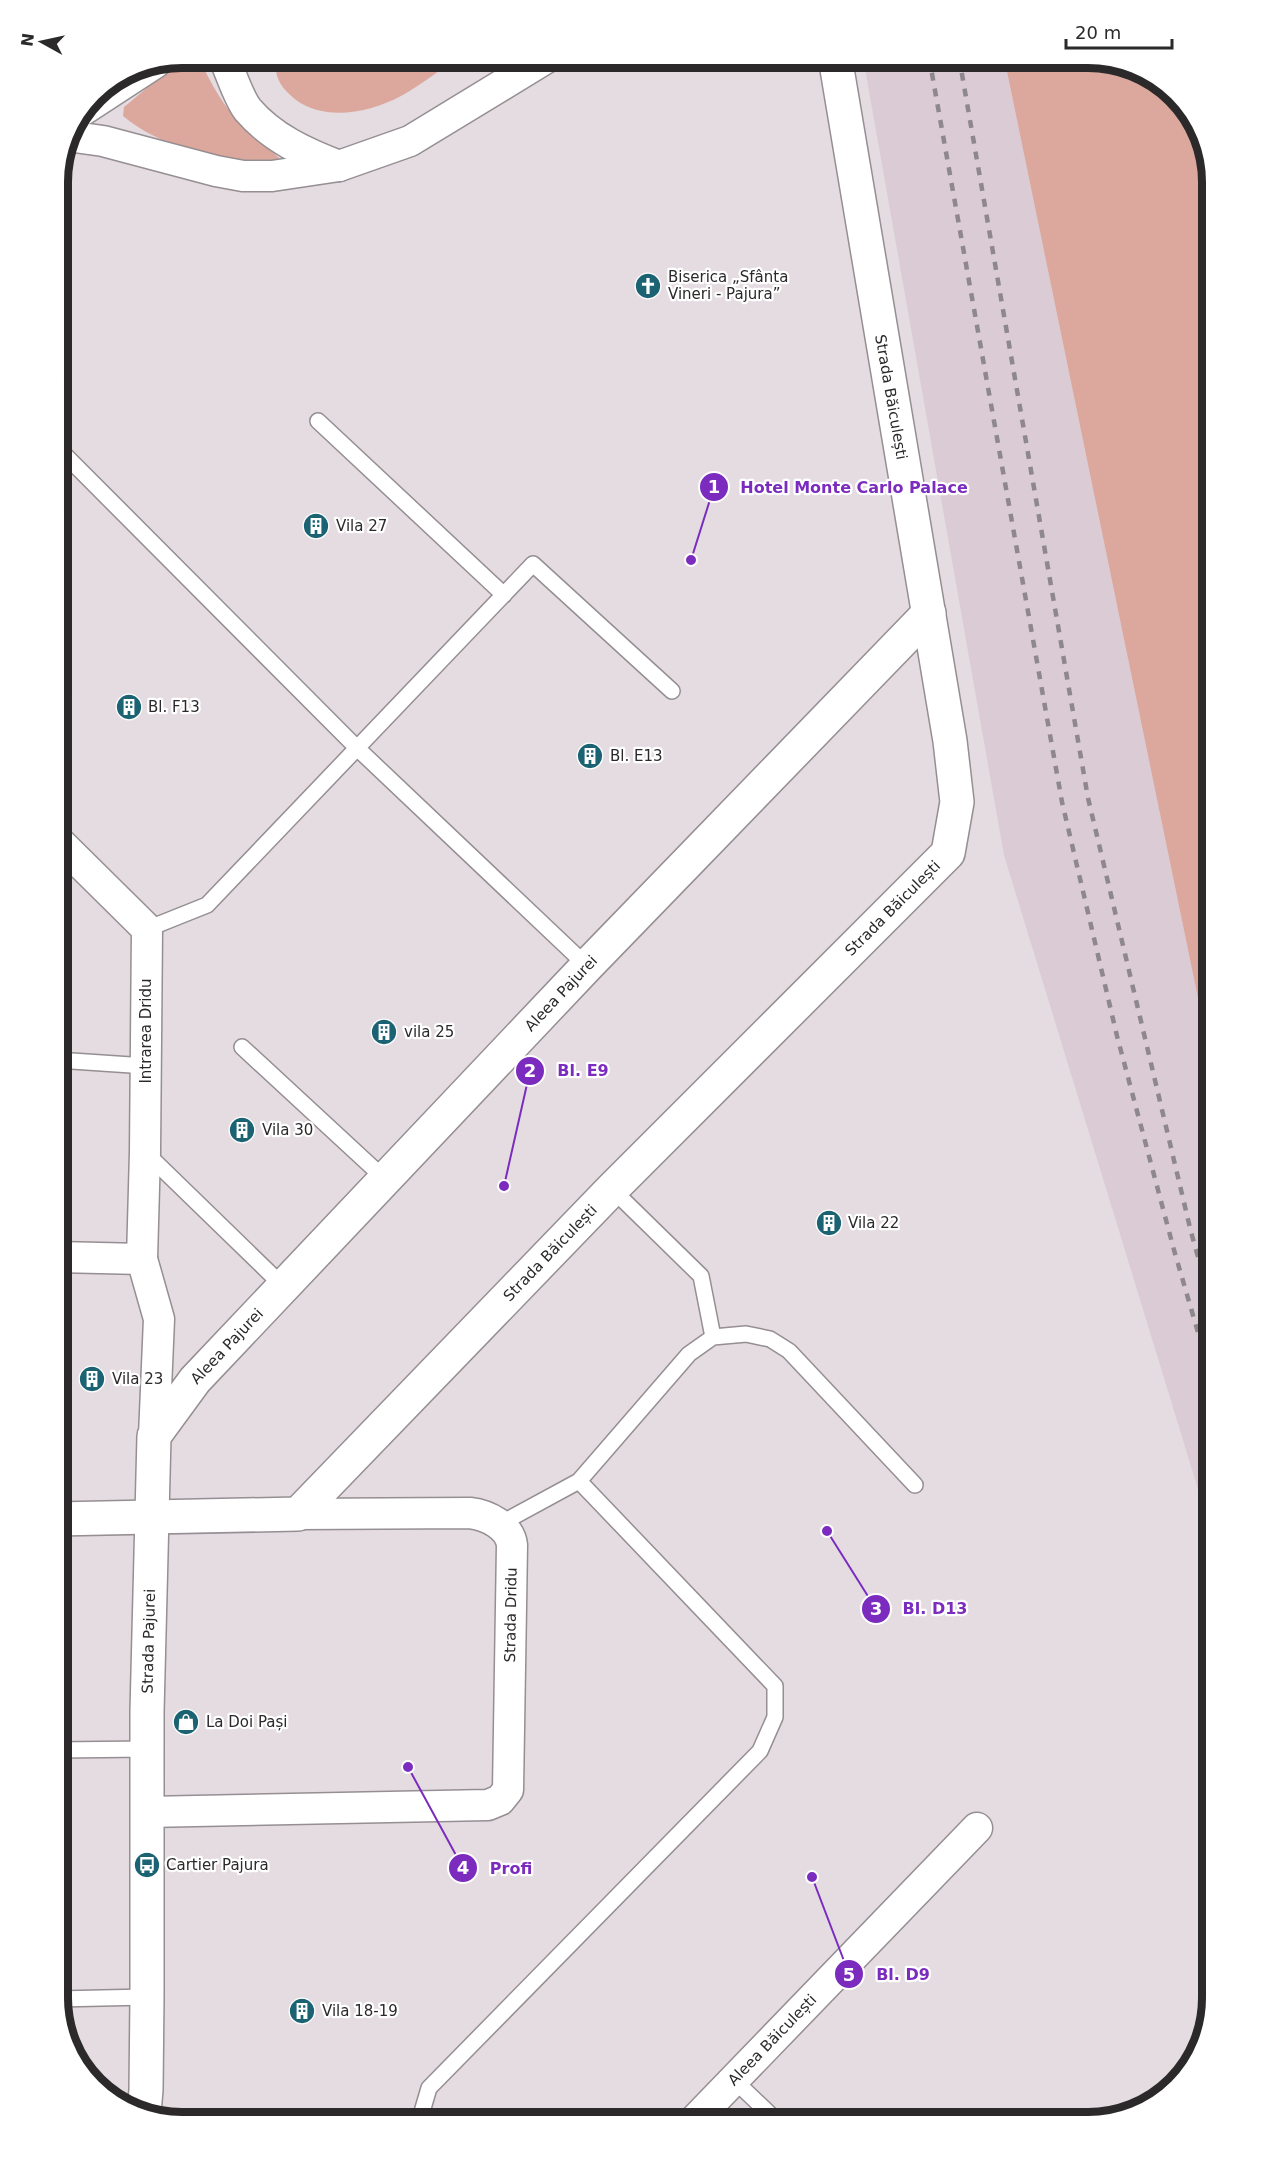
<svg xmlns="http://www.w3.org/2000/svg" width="1270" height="2179" font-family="'DejaVu Sans',sans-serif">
<rect width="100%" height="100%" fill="#e4dce1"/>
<!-- built -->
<path fill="#dacbd4" d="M 863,57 L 1004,57 L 1213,1071 L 1213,1538 L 1004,855 Z"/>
<!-- green -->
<path fill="#dca89d" d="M 276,57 L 458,57 C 440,70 421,85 401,96 C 371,112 326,122 296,100 C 280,87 274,78 276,57 Z
M 1004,57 L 1097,57 L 1158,78 L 1200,126 L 1213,181 L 1213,1071 Z
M 199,58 C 211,84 224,108 245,128 C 256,139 269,147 280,159 L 276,164 C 223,159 165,151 123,116 L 124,107 C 146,90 171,63 199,58 Z"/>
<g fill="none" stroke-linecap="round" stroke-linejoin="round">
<!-- service casing -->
<g stroke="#958e92" stroke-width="18">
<path id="service" d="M 318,421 L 504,595
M 57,447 L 357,748 L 587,966
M 147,929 L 207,905 L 533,564 L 672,691
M 242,1047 L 386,1180
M 57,1060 L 146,1066
M 146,1153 L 284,1287
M 612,1189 L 701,1276 L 713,1337
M 498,1525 L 579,1481 L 689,1354 L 713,1337 L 746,1334 L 770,1339 L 789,1351 L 915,1485
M 57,1750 L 147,1749
M 57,1999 L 147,1997
M 734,2080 L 778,2122
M 419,2122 L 429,2088 L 760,1751 L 775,1717 L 775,1686 L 579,1481"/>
</g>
<!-- minor casing -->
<g stroke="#958e92" stroke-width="33">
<g id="minor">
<path d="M 226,57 L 226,63 C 232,76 239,99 248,110 C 272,138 305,153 339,166"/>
<path d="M 67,136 L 103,141 L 216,171 L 243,176 L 272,176 L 339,166 L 410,141 L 548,57"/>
<path d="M 57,840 L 147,929 L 145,1152 L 142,1259"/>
<path d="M 57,1257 L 142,1259 L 159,1319 L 154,1436"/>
<path id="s1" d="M 147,1812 L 488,1805 L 500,1800 L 508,1790 L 512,1545 C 510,1526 487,1515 470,1513 L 298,1514"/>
<path id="s2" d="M 693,2122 L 977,1828"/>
</g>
</g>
<!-- tertiary casing -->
<g stroke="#958e92" stroke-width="36">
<g id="tertiary">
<path id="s3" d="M 57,1519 L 298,1514 L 612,1189 L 948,853 L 957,802 L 950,741 L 835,57"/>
<path id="s4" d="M 144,2112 L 146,2090 L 147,1997 L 147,1712 L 154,1436 L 195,1380 L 587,966 L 929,613"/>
</g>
</g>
<!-- secondary casing -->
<g stroke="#958e92" stroke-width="36">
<path id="secondary" d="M 82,109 L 154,62"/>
</g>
<!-- service -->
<use href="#service" stroke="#fff" stroke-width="15"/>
<!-- minor -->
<use href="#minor" stroke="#fff" stroke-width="30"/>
<!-- tertiary -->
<use href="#tertiary" stroke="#fff" stroke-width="33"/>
<!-- secondary -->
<use href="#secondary" stroke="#fff" stroke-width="33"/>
<!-- rail -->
<path stroke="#8e888c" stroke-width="4.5" stroke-dasharray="8 8" stroke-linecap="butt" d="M 929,57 L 1062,802 L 1117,1036 L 1174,1250 L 1213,1384
M 959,57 L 1088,798 L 1191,1232 L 1213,1310"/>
</g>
<!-- icons -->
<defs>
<g id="church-disc" transform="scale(1.35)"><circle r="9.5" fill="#1b6272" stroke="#fff"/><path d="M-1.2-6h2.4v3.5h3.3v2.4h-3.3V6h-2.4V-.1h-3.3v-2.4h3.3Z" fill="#fff"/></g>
<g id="building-disc" transform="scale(1.35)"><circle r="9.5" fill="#1b6272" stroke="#fff"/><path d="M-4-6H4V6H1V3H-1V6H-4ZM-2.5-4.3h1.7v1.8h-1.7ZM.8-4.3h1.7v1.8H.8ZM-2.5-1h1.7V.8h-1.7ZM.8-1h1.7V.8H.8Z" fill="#fff"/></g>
<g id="shop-disc" transform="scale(1.35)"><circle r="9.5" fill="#1b6272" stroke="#fff"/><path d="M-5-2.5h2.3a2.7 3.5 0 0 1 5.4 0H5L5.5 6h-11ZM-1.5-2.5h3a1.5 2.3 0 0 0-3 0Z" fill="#fff"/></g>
<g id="bus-disc" transform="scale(1.35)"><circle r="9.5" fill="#1b6272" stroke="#fff"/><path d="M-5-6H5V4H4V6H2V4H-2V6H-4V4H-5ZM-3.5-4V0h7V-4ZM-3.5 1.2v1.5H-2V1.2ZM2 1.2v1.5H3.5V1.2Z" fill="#fff"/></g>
</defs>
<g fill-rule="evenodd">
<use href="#church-disc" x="648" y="286"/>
<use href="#building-disc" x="316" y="526"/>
<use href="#building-disc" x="129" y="707"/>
<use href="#building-disc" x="590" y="756"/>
<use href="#building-disc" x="384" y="1032"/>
<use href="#building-disc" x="242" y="1130"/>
<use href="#building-disc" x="829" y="1223"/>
<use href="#building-disc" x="92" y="1379"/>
<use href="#shop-disc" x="186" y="1722"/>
<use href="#bus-disc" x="147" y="1865"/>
<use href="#building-disc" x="302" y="2011"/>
</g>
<g text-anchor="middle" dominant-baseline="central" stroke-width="4.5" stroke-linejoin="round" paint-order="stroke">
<!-- poi labels -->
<g font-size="15" fill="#2b292a" stroke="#fff" text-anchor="start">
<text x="668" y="277">Biserica „Sfânta<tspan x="668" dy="17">Vineri - Pajura”</tspan></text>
<text x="336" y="526">Vila 27</text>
<text x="148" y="707">Bl. F13</text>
<text x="610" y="756">Bl. E13</text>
<text x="404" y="1032">vila 25</text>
<text x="262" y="1130">Vila 30</text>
<text x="848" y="1223">Vila 22</text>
<text x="112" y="1379">Vila 23</text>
<text x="206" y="1722">La Doi Pași</text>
<text x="166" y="1865">Cartier Pajura</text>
<text x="322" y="2011">Vila 18-19</text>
</g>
<!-- street labels -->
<g font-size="15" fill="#2b292a" stroke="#fff">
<text transform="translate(891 397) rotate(80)">Strada Băiculești</text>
<text stroke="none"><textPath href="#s3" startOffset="1090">Strada Băiculești</textPath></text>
<text stroke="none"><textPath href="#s4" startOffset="1278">Aleea Pajurei</textPath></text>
<text transform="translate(146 1031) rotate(-90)">Intrarea Dridu</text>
<text stroke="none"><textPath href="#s3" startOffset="604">Strada Băiculești</textPath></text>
<text stroke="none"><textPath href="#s4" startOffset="792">Aleea Pajurei</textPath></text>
<text stroke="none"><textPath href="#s1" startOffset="542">Strada Dridu</textPath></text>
<text stroke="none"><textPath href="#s4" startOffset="471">Strada Pajurei</textPath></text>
<text stroke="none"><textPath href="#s2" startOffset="114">Aleea Băiculești</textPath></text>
</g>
</g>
<!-- crop -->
<path d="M0 0H1270V2179H0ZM182 68H1088A114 114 0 0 1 1202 182V1998A114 114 0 0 1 1088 2112H182A114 114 0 0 1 68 1998V182A114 114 0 0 1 182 68Z" fill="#fff" fill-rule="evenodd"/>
<path fill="none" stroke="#2b292a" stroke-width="8" d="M182 68H1088A114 114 0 0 1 1202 182V1998A114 114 0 0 1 1088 2112H182A114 114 0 0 1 68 1998V182A114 114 0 0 1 182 68Z"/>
<!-- callouts -->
<path fill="none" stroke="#7b2cbf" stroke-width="2" d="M691 560L714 487M504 1186L530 1071M827 1531L876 1609M408 1767L463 1868M812 1877L849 1974"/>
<g fill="#7b2cbf" stroke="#fff" stroke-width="2">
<circle cx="691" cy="560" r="6"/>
<circle cx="504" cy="1186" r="6"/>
<circle cx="827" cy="1531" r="6"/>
<circle cx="408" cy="1767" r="6"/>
<circle cx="812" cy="1877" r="6"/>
<circle cx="714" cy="487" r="15"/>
<circle cx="530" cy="1071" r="15"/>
<circle cx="876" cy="1609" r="15"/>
<circle cx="463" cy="1868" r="15"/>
<circle cx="849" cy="1974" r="15"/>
</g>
<g font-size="18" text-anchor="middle" font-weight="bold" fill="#fff">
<text x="714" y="493">1</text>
<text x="530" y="1077">2</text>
<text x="876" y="1615">3</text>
<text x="463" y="1874">4</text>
<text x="849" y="1981">5</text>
</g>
<g font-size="16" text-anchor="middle" font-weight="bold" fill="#7b2cbf" stroke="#fff" stroke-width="4.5" stroke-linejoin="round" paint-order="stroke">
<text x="854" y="493">Hotel Monte Carlo Palace</text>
<text x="583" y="1076">Bl. E9</text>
<text x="935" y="1614">Bl. D13</text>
<text x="511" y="1874">Profi</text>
<text x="903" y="1980">Bl. D9</text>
</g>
<!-- north arrow -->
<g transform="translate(42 42) rotate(278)" stroke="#ffffff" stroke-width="4.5" paint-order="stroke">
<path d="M0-4.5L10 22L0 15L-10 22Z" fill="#2b292a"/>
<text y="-9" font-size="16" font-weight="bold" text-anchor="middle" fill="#2b292a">N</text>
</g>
<!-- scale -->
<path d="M1066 39v9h106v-9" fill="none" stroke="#2b292a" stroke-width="3"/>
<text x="1075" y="39" font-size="18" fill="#2b292a" stroke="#ffffff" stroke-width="4.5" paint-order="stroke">20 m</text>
</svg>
